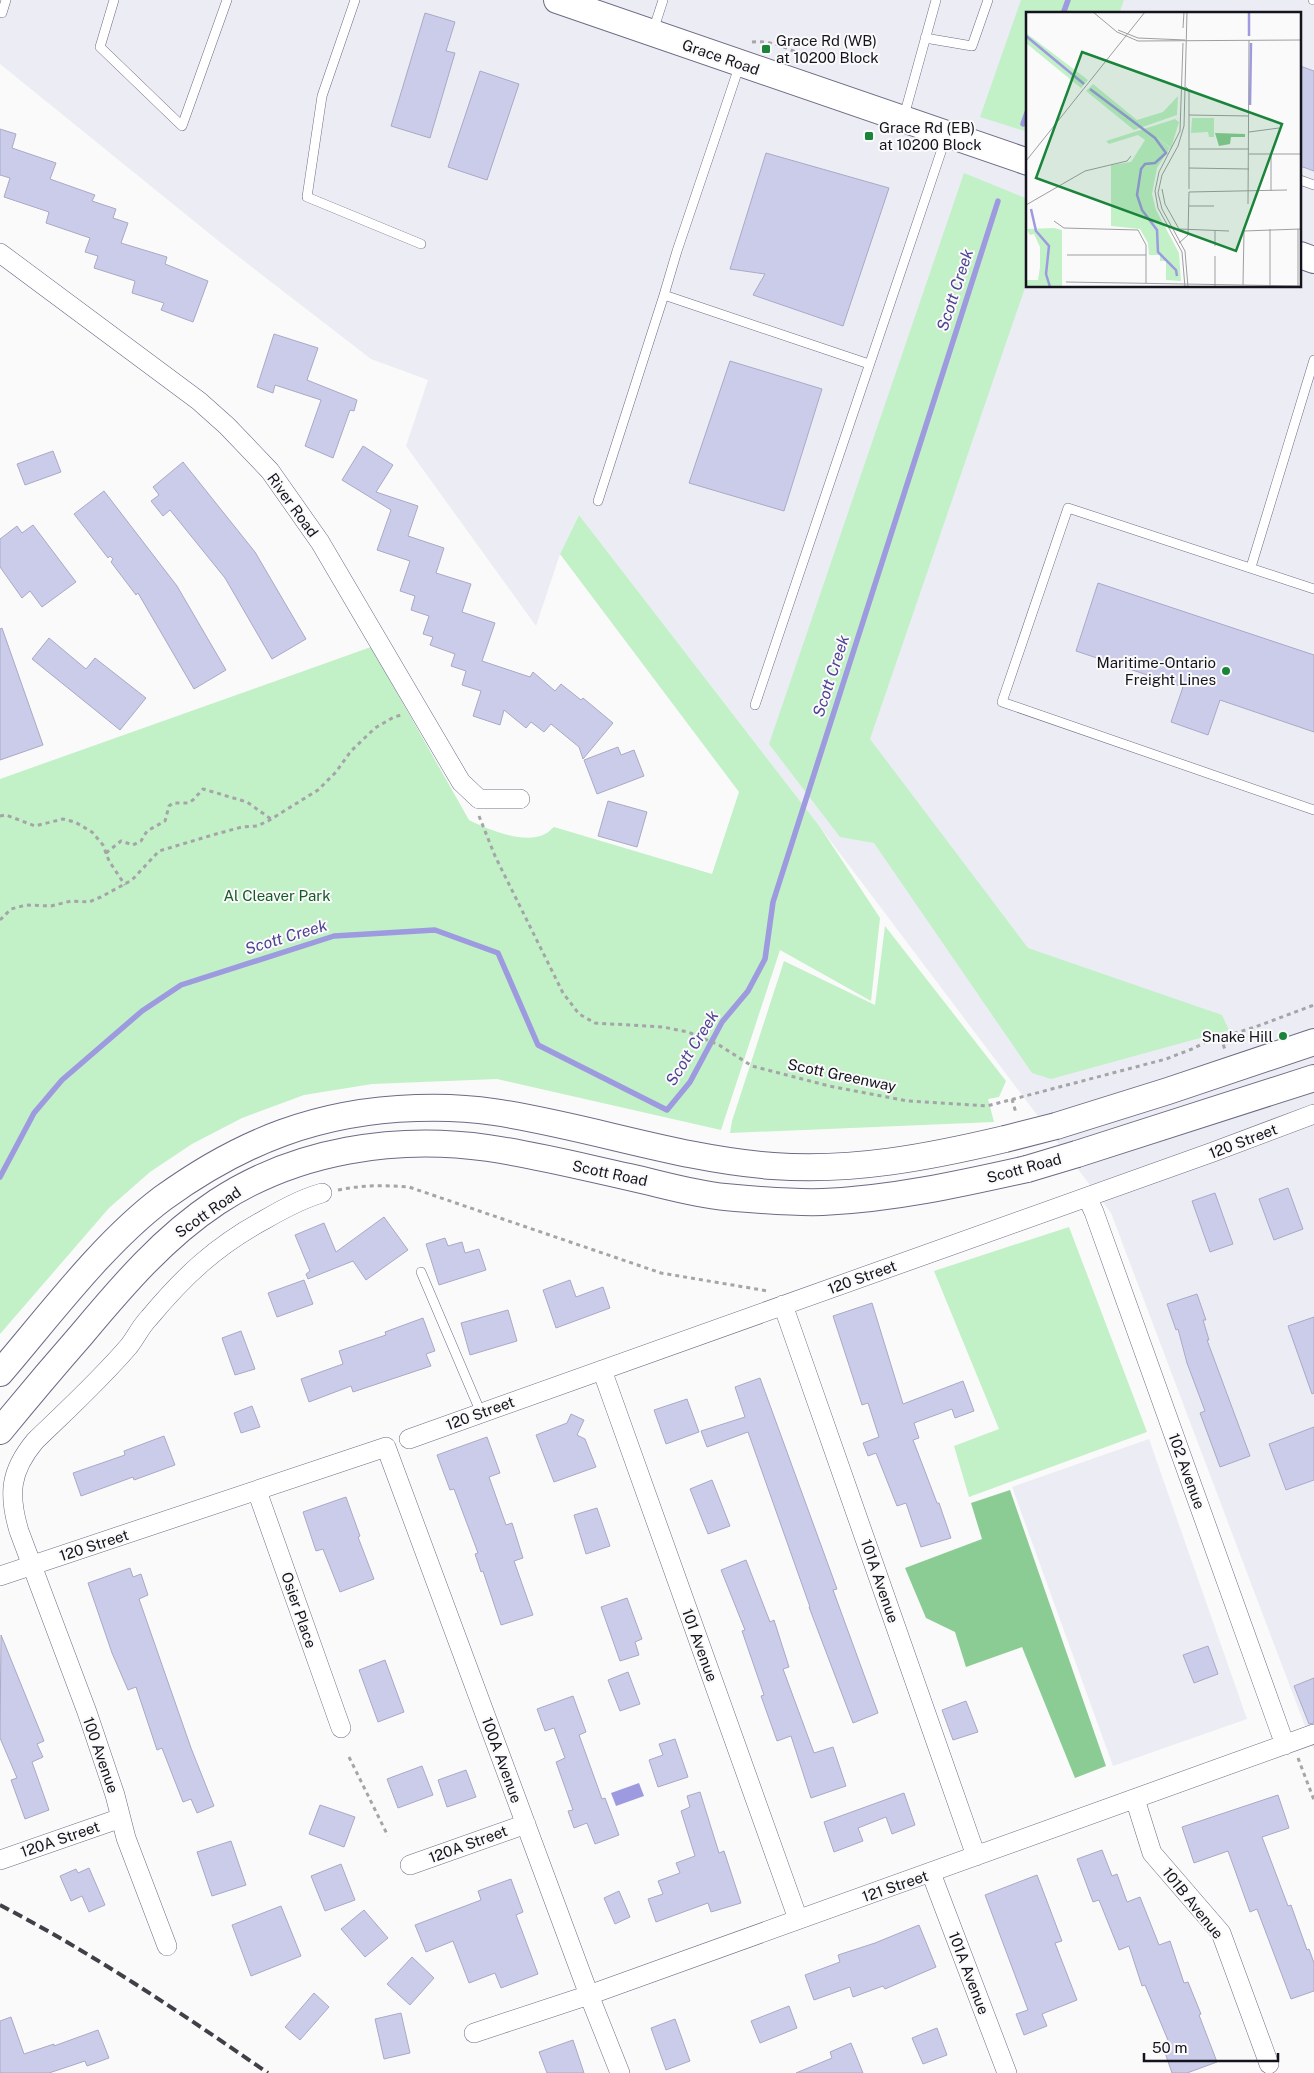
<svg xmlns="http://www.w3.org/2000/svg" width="1314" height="2073" font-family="'Public Sans',sans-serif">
<rect width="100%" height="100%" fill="#fafafa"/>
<!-- built -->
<path fill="#ecedf4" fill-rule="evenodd" d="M 0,0 L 1314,0 L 1314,1750 L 1111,1213 L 820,827 L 579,515 L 560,554 L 536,626 L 406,446 L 428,380 L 371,359 L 226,247 L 0,64 ZM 1028,14 L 1300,14 L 1300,286 L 1028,286 Z
M 1149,1439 L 1247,1719 L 1113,1766 L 1012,1487 Z"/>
<!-- green -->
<path fill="#c2f0c7" d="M 1021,0 L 1124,0 L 1119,14 L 1028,14 L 1028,132 L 980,117 Z
M 964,173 L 1028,199 L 1028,279 L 870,739 L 1028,948 L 1222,1015 L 1229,1030 L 1051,1079 L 1032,1073 L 874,843 L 840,837 L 769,744 Z
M 579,515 L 820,827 L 880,918 L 871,1001 L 780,950 L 721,1130 L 497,1079 L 372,1084 L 304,1095 L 242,1118 L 192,1144 L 150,1172 L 109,1208 L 0,1334 L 0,779 L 371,647 L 469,820 C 487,829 525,845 545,834 C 548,833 551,829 554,827 L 712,874 L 739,792 L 560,554 Z
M 885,926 L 1006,1081 L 999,1097 L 988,1099 L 994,1122 L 730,1133 L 732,1121 L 784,961 L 875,1005 Z
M 1069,1227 L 1147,1432 L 969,1497 L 954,1446 L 999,1429 L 934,1271 Z"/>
<!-- forest -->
<path fill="#8bcc95" d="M 1010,1490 L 1106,1766 L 1075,1778 L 1022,1647 L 966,1667 L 955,1632 L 926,1618 L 905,1568 L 982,1539 L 971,1503 Z"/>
<!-- water -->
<path fill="#9d9ae0" d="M 639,1783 L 644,1796 L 616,1806 L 611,1793 Z"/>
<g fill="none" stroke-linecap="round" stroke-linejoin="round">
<!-- stream -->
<path stroke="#9d9ae0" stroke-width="5.5" d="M 1063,14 L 1068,0
M 1023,124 L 1028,110
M 0,1177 L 34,1113 L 62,1080 L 142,1011 L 181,985 L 334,936 L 435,930 L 498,953 L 538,1045 L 667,1110 L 690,1082 L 722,1022 L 748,991 L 765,959 L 773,902 L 998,201"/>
</g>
<!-- building -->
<path fill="#cbcbea" stroke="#aaa9c7" d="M 425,13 L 455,22 L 446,51 L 455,53 L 430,138 L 391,126 Z
M 1300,66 L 1314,71 L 1314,171 L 1300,166 Z
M 480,71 L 519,84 L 487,180 L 448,167 Z
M 0,129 L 16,134 L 12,148 L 56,163 L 50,179 L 95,195 L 92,201 L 116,209 L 113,218 L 128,223 L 121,243 L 167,257 L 165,264 L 208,281 L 193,322 L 161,310 L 164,303 L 132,293 L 135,281 L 94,268 L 98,256 L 85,252 L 90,238 L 46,223 L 49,212 L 4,197 L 10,178 L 0,175 Z
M 766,153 L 889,188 L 843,326 L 753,295 L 765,274 L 730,269 Z
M 274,334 L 318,348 L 307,380 L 357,400 L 354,411 L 350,410 L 333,458 L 305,446 L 321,400 L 275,385 L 273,393 L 257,387 Z
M 730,361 L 822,389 L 784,511 L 689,483 Z
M 363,446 L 393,465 L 376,492 L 418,506 L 408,536 L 444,548 L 436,573 L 471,584 L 462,612 L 495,623 L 482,661 L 530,677 L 533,672 L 555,691 L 561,684 L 581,700 L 583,698 L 613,723 L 583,759 L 579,747 L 551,724 L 544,732 L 531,722 L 526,728 L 504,710 L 500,725 L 473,716 L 481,691 L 462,685 L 466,671 L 451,666 L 455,654 L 430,645 L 433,637 L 423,634 L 429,616 L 411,610 L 415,596 L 400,591 L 410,561 L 377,550 L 391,510 L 342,480 Z
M 53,451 L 61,472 L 25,485 L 17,464 Z
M 183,462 L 255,552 L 306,639 L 272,659 L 225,578 L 170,510 L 163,516 L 151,501 L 159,495 L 153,487 Z
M 104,491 L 177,586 L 226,670 L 194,689 L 138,593 L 136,595 L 111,562 L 113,559 L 110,556 L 108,558 L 74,514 Z
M 33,525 L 76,582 L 42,607 L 30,591 L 22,598 L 0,567 L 0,539 L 17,526 L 22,533 Z
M 1098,583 L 1314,655 L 1314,732 L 1220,700 L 1208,735 L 1171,722 L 1183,687 L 1076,651 Z
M 2,628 L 43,745 L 0,760 L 0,629 Z
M 49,638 L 86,669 L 95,658 L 146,698 L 120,730 L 32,659 Z
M 618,747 L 621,755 L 634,750 L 644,776 L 597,794 L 584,760 Z
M 608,801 L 647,812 L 637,847 L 598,836 Z
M 1288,1188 L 1303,1229 L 1274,1240 L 1259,1199 Z
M 1215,1193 L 1233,1244 L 1210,1252 L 1192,1201 Z
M 384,1217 L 408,1250 L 366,1280 L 353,1261 L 308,1279 L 306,1274 L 310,1271 L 295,1235 L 324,1223 L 336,1252 Z
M 445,1238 L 448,1246 L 462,1242 L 465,1253 L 479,1249 L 486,1270 L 439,1285 L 426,1244 Z
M 304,1280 L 313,1304 L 277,1317 L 268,1293 Z
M 570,1280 L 576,1297 L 603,1287 L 610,1308 L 556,1328 L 543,1290 Z
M 1197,1294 L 1206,1320 L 1203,1320 L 1209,1340 L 1207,1340 L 1250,1456 L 1220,1467 L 1200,1413 L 1205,1411 L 1187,1363 L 1178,1329 L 1176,1330 L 1167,1304 Z
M 872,1303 L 903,1404 L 963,1381 L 974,1411 L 955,1418 L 952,1409 L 914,1423 L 919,1438 L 913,1440 L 937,1503 L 939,1503 L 951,1538 L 921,1547 L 906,1503 L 897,1506 L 876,1453 L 868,1456 L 863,1443 L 879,1437 L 868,1403 L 862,1405 L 833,1316 Z
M 508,1310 L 517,1341 L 470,1355 L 461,1323 Z
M 1314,1317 L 1314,1393 L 1312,1394 L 1288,1326 Z
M 423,1318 L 435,1351 L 426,1354 L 431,1366 L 353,1392 L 351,1386 L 309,1402 L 301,1379 L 343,1364 L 339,1351 L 386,1335 L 385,1332 Z
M 241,1331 L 255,1369 L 235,1375 L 222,1338 Z
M 760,1378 L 837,1589 L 833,1590 L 878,1713 L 853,1723 L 809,1607 L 810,1607 L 748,1432 L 707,1447 L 701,1431 L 745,1417 L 735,1387 Z
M 687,1399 L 699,1432 L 666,1444 L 654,1410 Z
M 252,1406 L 260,1427 L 241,1433 L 234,1413 Z
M 571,1414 L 584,1420 L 577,1435 L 585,1439 L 596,1467 L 554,1482 L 536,1435 L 567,1423 Z
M 1314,1427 L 1314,1480 L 1286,1490 L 1269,1444 Z
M 164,1436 L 175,1465 L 134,1480 L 133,1477 L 81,1496 L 73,1473 L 125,1455 L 124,1451 Z
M 487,1437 L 500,1473 L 489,1477 L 506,1525 L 512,1523 L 523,1558 L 514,1561 L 533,1615 L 501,1625 L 483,1571 L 481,1572 L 475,1554 L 478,1553 L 454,1489 L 450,1490 L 437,1455 Z
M 712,1480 L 730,1526 L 708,1534 L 690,1489 Z
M 346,1497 L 360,1536 L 358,1537 L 374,1579 L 340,1592 L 323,1549 L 316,1551 L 303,1512 Z
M 597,1508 L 610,1546 L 586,1554 L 574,1515 Z
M 746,1560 L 770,1622 L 774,1620 L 789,1667 L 783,1669 L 814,1753 L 833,1747 L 846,1786 L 811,1798 L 791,1736 L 777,1741 L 761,1696 L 764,1695 L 742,1631 L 745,1630 L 721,1570 Z
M 130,1568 L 133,1577 L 141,1574 L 148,1595 L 139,1599 L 191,1748 L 214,1806 L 197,1813 L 191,1799 L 183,1802 L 162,1748 L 157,1750 L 136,1687 L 128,1690 L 112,1653 L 88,1583 Z
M 627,1598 L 642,1639 L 635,1642 L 639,1655 L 620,1661 L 601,1607 Z
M 1,1635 L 44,1741 L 37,1744 L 43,1757 L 32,1762 L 49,1810 L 25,1819 L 11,1780 L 17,1778 L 0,1738 Z
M 1208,1646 L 1218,1674 L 1194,1683 L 1183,1655 Z
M 385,1660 L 404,1712 L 378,1722 L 359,1670 Z
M 628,1672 L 640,1704 L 620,1711 L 608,1680 Z
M 1314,1678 L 1314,1723 L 1309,1724 L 1294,1686 Z
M 573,1696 L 586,1732 L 579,1735 L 602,1799 L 605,1798 L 619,1835 L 595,1844 L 587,1823 L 574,1828 L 568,1811 L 573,1810 L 556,1762 L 565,1758 L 554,1728 L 545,1731 L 537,1709 Z
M 966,1701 L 978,1732 L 953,1740 L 942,1710 Z
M 675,1739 L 688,1777 L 658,1787 L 649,1760 L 663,1755 L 659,1744 Z
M 422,1766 L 433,1795 L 398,1808 L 387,1779 Z
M 466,1770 L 476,1797 L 447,1807 L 438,1780 Z
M 700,1792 L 719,1853 L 724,1851 L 741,1903 L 711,1912 L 708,1903 L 656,1922 L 648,1899 L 663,1894 L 658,1881 L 680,1873 L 676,1863 L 695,1856 L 681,1811 L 690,1807 L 687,1796 Z
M 904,1793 L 915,1825 L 892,1834 L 886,1817 L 858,1828 L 863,1841 L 834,1852 L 824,1822 Z
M 1278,1795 L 1289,1828 L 1262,1837 L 1288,1906 L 1291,1905 L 1307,1950 L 1309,1949 L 1314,1963 L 1314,1991 L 1291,1999 L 1257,1909 L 1250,1912 L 1228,1851 L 1194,1863 L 1182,1827 Z
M 320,1805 L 355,1817 L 344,1847 L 309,1834 Z
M 231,1841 L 246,1885 L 212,1896 L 197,1852 Z
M 1102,1850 L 1112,1876 L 1117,1874 L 1127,1902 L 1140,1897 L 1159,1945 L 1170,1941 L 1184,1983 L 1188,1982 L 1201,2014 L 1199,2015 L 1217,2062 L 1187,2073 L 1172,2073 L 1163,2047 L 1170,2045 L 1145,1985 L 1142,1986 L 1129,1946 L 1119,1950 L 1099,1900 L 1093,1902 L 1077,1859 Z
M 341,1864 L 355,1900 L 325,1911 L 311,1876 Z
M 89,1868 L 105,1905 L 89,1912 L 82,1896 L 71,1901 L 60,1876 L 76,1869 L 78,1873 Z
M 1037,1875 L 1062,1941 L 1055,1943 L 1077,2000 L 1042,2014 L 1047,2026 L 1024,2035 L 1016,2014 L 1028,2010 L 985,1895 Z
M 511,1879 L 523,1912 L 516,1915 L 538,1974 L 501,1988 L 495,1973 L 469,1983 L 453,1941 L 426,1952 L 415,1925 L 481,1900 L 478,1891 Z
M 619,1891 L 630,1917 L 615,1924 L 604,1898 Z
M 281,1906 L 301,1956 L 251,1976 L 232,1925 Z
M 364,1910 L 388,1938 L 365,1957 L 341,1929 Z
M 919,1925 L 936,1967 L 885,1989 L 883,1986 L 853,1997 L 850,1987 L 814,2000 L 805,1975 L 840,1962 L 838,1955 L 875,1943 Z
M 412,1957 L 434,1978 L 410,2005 L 387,1984 Z
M 314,1993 L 329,2007 L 300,2040 L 285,2027 Z
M 789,2006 L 797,2028 L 760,2043 L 751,2021 Z
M 401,2013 L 410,2053 L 384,2059 L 375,2019 Z
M 11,2017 L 24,2054 L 54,2044 L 54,2046 L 98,2030 L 109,2058 L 87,2066 L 85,2061 L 49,2073 L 0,2073 L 0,2021 Z
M 675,2019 L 690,2061 L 666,2070 L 651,2028 Z
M 937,2028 L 947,2055 L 923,2064 L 912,2038 Z
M 573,2040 L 584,2073 L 547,2073 L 539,2052 Z
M 851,2043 L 863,2073 L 796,2073 L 832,2058 L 830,2052 Z"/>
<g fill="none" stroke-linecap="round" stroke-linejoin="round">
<!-- lane casing -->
<g stroke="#6b6b86" stroke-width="10">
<path id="lane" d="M 114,0 L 100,47 L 182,126 L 227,0
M 355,0 L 322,96 L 307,197 L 421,244
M 1313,0 L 1314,0
M 0,11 L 2,13 L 6,0
M 653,31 L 663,0
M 925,38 L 972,46 L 988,0
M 740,64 L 677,251 L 664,295 L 869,364
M 904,116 L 936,0
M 1300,180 L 1314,185
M 598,501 L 664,295
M 1251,567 L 1314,360
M 1314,589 L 1068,508 L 1002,702 L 1314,810
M 755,705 L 946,137
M 421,1272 L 481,1413"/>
</g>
<!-- street casing -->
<g stroke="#6b6b86" stroke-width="20">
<path id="street" d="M 0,253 L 199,401 L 227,426 L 270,471 L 320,542 L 461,782 L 479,799 L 520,799
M 1087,1197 L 1094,1212 L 1285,1745
M 783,1305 L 976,1856
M 602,1370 L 798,1919
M 409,1439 L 1213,1152 L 1314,1114
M 257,1491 L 341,1728
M 0,1576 L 386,1447 L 589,1995 L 620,2073
M 1135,1799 L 1152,1853 L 1221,1933 L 1269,2064
M 0,1860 L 121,1818
M 410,1865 L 526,1824
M 931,1873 L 1007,2073
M 167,1946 L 126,1838 L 115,1795 L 87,1712 L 19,1531 C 8,1494 10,1471 35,1441 C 67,1410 100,1380 129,1346 C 136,1337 141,1326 149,1318 C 184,1276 216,1246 264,1220 C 283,1209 301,1199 322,1193
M 474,2033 L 589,1995 L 1314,1734"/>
</g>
<!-- secondary casing -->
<g stroke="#6b6b86" stroke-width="28">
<path id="secondary" d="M 557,0 L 1028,162
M 1300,255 L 1314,260
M 1056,1126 L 1168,1091 L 1314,1042
M 1077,1154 L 1314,1078
M 0,1373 C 49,1316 103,1243 163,1198 C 242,1141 319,1111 416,1108 C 442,1107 468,1108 494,1112 C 588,1126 678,1159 773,1166 C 852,1172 929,1157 1005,1139
M 0,1431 C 27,1398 54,1366 82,1334 C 123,1285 164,1237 217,1202 C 296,1150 396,1135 488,1148 C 536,1155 583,1167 629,1177 C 661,1184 693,1194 725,1197 C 757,1200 791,1203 823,1202 C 892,1199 960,1184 1027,1169"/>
</g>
<!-- path -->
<path stroke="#a5a5a9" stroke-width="3" stroke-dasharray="4 4" stroke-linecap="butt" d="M 752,42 C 775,40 796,51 815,64
M 0,816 L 6,815 L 35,826 L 63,819 L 75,822 L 92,832 L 103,845 L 109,861 L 125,885
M 479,816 L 495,856 L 563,993 L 579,1014 L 595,1023 L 663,1027 L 688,1032 L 719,1045 L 752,1066 L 829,1086 L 908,1101 L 987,1106 L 1166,1059 L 1192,1049 L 1206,1042 L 1255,1027 L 1314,1005
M 106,853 L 121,841 L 133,845 L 141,841 L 147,831 L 165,821 L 169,806 L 173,803 L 188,803 L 193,800 L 203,789 L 247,802 L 271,819
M 0,920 L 11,909 L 26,905 L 51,906 L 71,901 L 89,902 L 101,897 L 132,880 L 159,851 L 216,834 L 242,827 L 257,826 L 268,821 L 318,790 L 336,772 L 351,751 L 375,728 L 394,717 L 401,715
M 1221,1037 L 1225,1050
M 1012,1099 L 1016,1113
M 338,1190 C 362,1185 385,1185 409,1187 L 661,1273 L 768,1291
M 349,1757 L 388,1836
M 1298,1758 L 1314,1800"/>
<!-- lane -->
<use href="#lane" stroke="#fff" stroke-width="9"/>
<!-- street -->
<use href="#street" stroke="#fff" stroke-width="19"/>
<!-- secondary -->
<use href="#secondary" stroke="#fff" stroke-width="26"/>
<!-- rail -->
<path stroke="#404048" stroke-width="4" stroke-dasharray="10 5" stroke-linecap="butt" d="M 0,1905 C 94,1954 181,2013 268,2073"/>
<!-- secondary-bridge casing -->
<g stroke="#6b6b86" stroke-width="28" stroke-linecap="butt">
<path id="secondary-bridge" d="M 1005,1139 L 1056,1126
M 1027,1169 L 1077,1154"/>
</g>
<!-- secondary-bridge -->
<use href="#secondary-bridge" stroke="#fff" stroke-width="26"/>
</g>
<!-- markers -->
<g fill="#1a843a" stroke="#fafafa" stroke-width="2">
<rect x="761" y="44" width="10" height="10" rx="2.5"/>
<rect x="864" y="131" width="10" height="10" rx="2.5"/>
<circle cx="1226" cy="671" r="5"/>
<circle cx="1283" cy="1036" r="5"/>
</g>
<g text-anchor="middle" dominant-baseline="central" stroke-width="4" stroke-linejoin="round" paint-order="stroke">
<!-- poi labels -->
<g font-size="15" fill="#14141e" stroke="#fafafa" text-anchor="start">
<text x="776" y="40">Grace Rd (WB)<tspan x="776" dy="17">at 10200 Block</tspan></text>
<text x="879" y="127">Grace Rd (EB)<tspan x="879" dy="17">at 10200 Block</tspan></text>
<text x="1216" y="662" text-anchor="end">Maritime-Ontario<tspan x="1216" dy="17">Freight Lines</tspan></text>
<text x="1273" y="1036" text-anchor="end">Snake Hill</text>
</g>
<!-- street labels -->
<g font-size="15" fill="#14141e" stroke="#fafafa">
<text transform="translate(721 57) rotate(19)">Grace Road</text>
<text transform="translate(293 505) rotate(54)">River Road</text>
<text transform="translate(842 1075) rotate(12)">Scott Greenway</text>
<text transform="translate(1243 1141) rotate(-21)">120 Street</text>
<text transform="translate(1024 1168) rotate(-15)">Scott Road</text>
<text transform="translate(610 1173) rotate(12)">Scott Road</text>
<text transform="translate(208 1212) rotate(-35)">Scott Road</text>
<text transform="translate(862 1277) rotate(-20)">120 Street</text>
<text transform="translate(480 1413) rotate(-20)">120 Street</text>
<text transform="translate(1187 1471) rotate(70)">102 Avenue</text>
<text transform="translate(94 1545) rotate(-18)">120 Street</text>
<text transform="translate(880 1581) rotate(71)">101A Avenue</text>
<text transform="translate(299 1610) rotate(71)">Osier Place</text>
<text transform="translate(700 1645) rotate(70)">101 Avenue</text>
<text transform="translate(101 1755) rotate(71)">100 Avenue</text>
<text transform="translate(502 1760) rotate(70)">100A Avenue</text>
<text transform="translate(60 1839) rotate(-19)">120A Street</text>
<text transform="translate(468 1844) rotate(-20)">120A Street</text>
<text transform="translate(895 1886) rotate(-19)">121 Street</text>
<text transform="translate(1193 1903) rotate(51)">101B Avenue</text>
<text transform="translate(969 1973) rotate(69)">101A Avenue</text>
</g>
<!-- park labels -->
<g font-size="15" fill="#155b28" stroke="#fafafa">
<text x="277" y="895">Al Cleaver Park</text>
</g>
<!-- water labels -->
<g font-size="16" font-style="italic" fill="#4d4295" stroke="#fafafa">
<text transform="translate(955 290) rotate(-72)">Scott Creek</text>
<text transform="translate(831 676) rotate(-72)">Scott Creek</text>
<text transform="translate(286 937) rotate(-17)">Scott Creek</text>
<text transform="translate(692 1048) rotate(-58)">Scott Creek</text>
</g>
</g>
<!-- overview -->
<g transform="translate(1026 12)">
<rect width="275" height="275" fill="#fafafa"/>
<path d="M 0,21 L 62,68 L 55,76 L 0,31 ZM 67,72 L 111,108 L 137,100 L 152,84 L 151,103 L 108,118 L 60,79 ZM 166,106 L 188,106 L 188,125 L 183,125 L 182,120 L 165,121 ZM 149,107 L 153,110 L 145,136 L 129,124 L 144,136 L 131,156 L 126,182 L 130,198 L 153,241 L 155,269 L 140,268 L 140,249 L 134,249 L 134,243 L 123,243 L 122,231 L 114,217 L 85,214 L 85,153 L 105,150 L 119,128 L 112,123 L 83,132 L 80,129 ZM 28,216 L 36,218 L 36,275 L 0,275 L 0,268 L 12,268 L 14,255 L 14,235 L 8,222 L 4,223 L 1,217 Z" fill="#c2f0c7"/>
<path d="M 189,121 L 219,122 L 219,125 L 205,125 L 204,132 L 193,134 Z" fill="#8bcc95"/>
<path fill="none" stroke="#9d9ae0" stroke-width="2.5" d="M 223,0 L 223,24M 0,24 L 58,72M 64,77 L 129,126 L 140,141 L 129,151 L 119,152 L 115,157 L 111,183 L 116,198 L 131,218 L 132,240 L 150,258 L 151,264M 224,93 L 225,31M 5,197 L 10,219 L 23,234 L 20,262 L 24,275"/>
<path fill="none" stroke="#9e9ea2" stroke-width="1" d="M 67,0 L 91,20 L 112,29 L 275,28M 161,0 L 158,114 L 152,134 L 136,163 L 132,181 L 136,197 L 159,239 L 162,275M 157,16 L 158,0M 92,18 L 112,26 L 159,28M 157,31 L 154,119 L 133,160 L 129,179 L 132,196 L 156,240 L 159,275M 160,75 L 163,78 L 163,177M 163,103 L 223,104M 223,120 L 253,116M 163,137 L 223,137M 223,142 L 275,142M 245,142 L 245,179M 0,149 L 119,0M 163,156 L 223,157M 136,177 L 139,192 L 153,217 L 203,219M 222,192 L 223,28M 0,193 L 59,159 L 101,149 L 105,144M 163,194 L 188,194M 28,209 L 38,216 L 112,218 L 120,233 L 120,271M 153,231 L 162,223 L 163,180 L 261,178M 189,234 L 189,218M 41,243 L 120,243M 40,270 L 275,274M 217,273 L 218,219 L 275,217M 189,274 L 189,244M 244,274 L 244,217M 272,274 L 272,217"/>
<path fill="#1a843a" fill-opacity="0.15" stroke="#1a843a" stroke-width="2.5" d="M 56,40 L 256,112 L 210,239 L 10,166 Z"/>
<rect width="275" height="275" fill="none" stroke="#14141e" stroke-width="2.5"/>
</g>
<!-- scale -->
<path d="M1144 2053v8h134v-8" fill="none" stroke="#14141e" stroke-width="2.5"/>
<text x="1152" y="2053" font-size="15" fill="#14141e" stroke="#fafafa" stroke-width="4" paint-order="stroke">50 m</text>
</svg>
